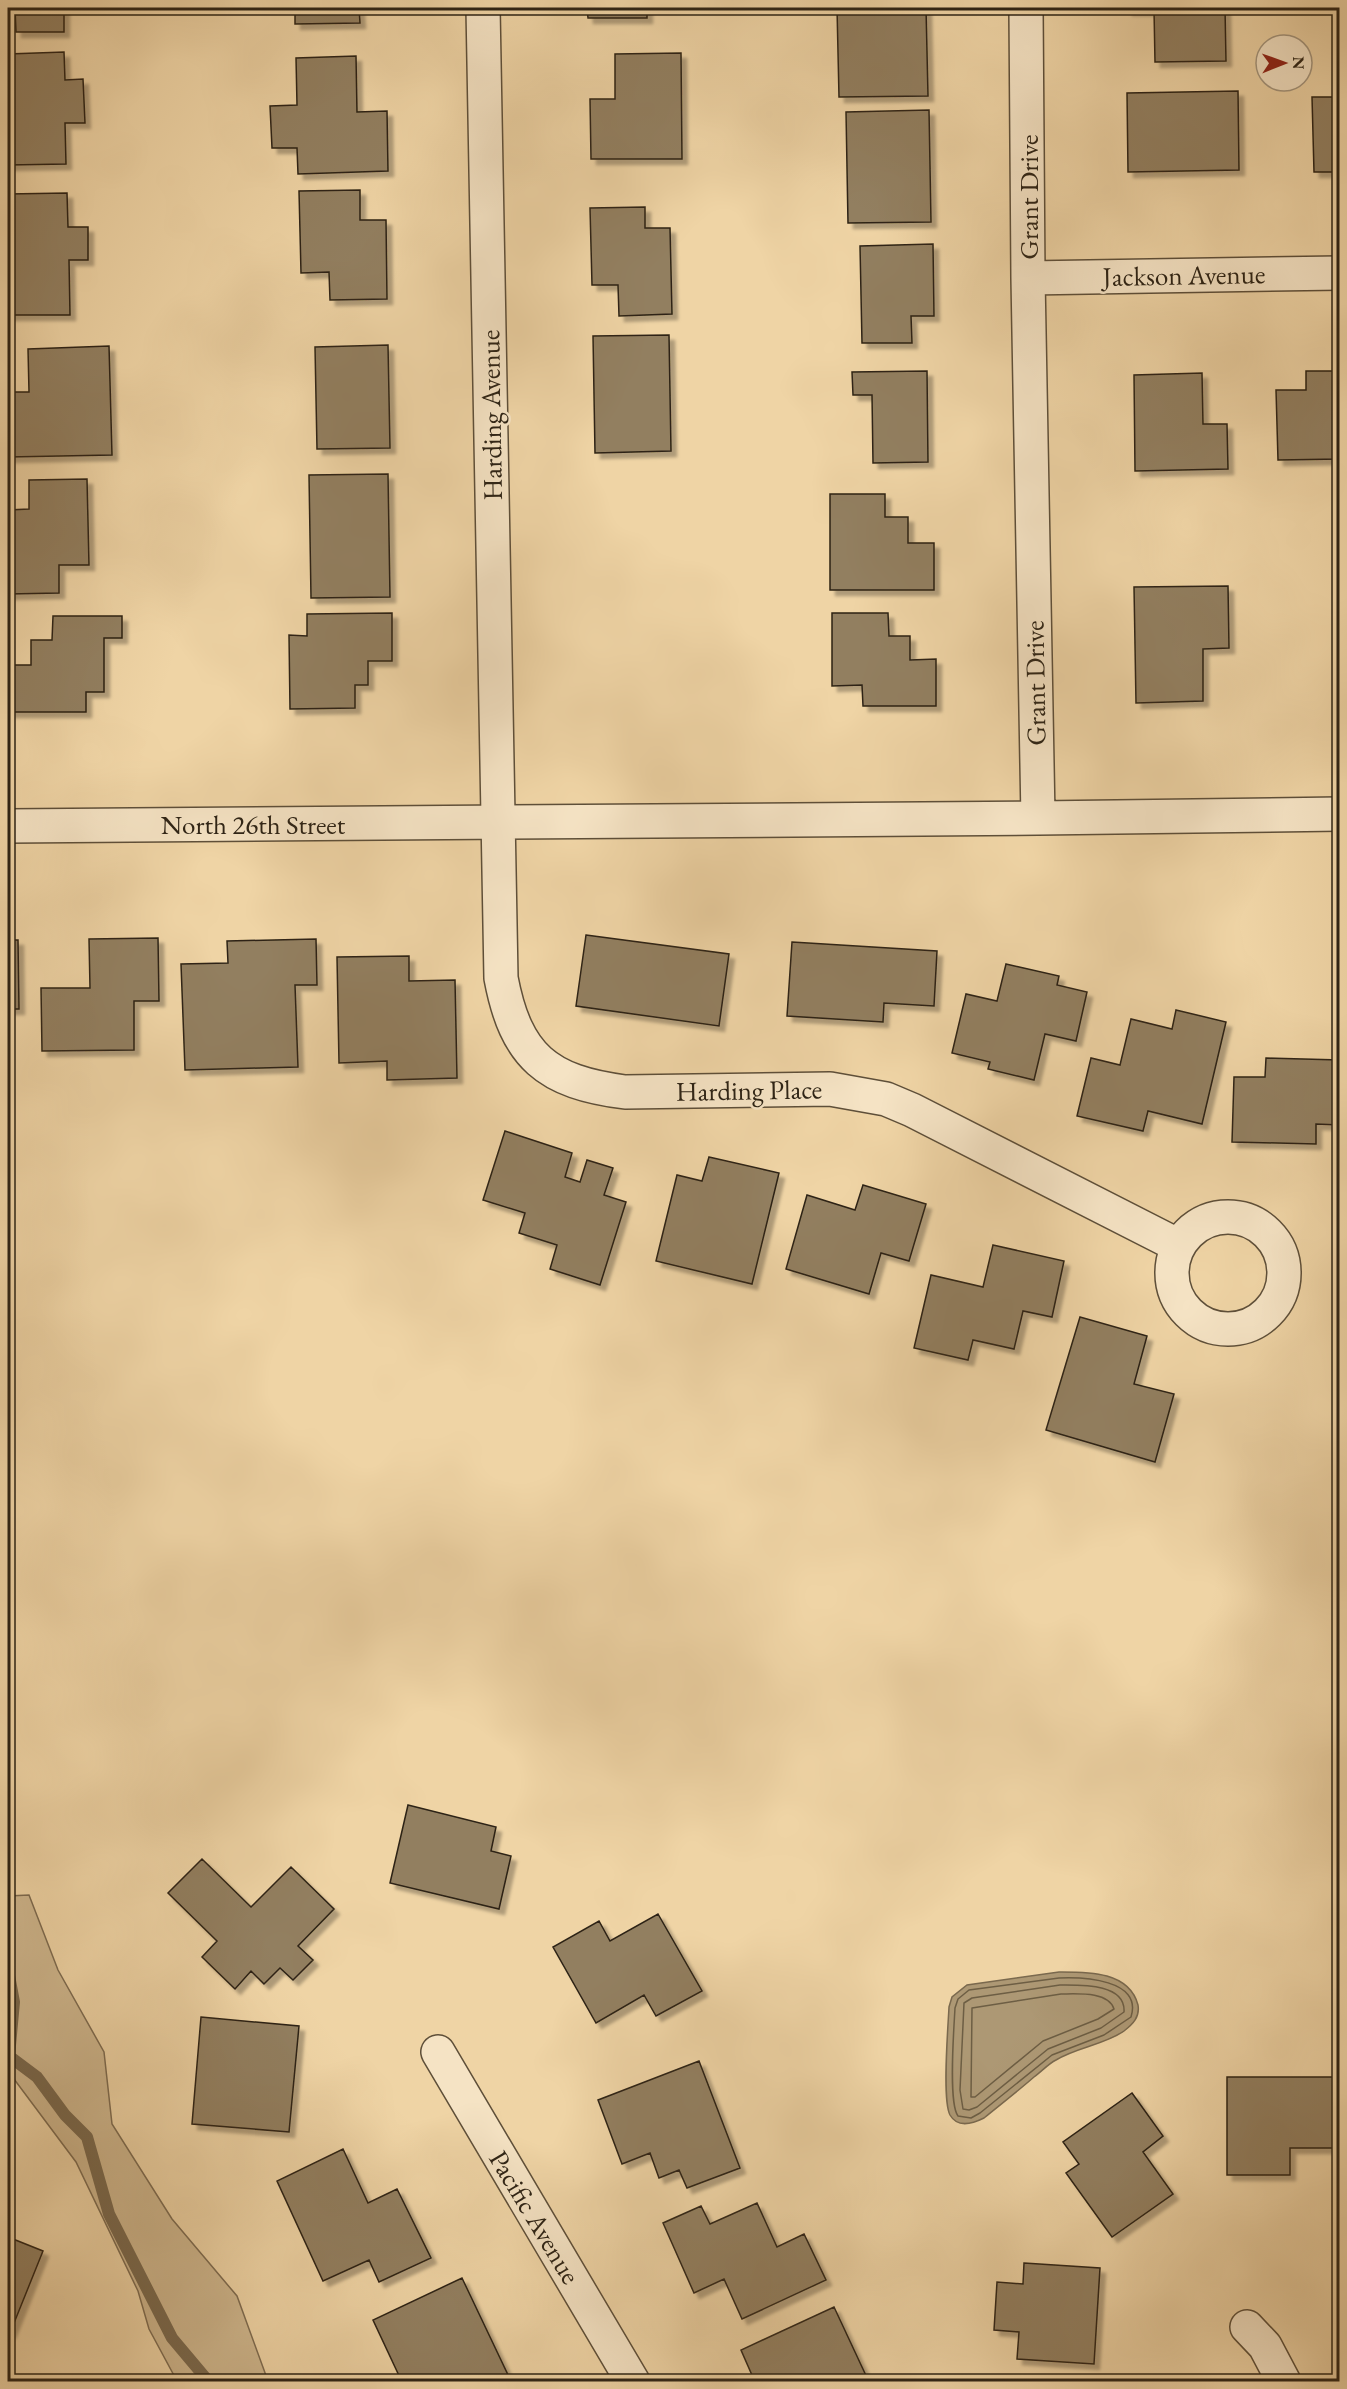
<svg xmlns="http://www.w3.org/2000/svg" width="1347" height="2389" font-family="'EB Garamond',serif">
<defs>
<filter id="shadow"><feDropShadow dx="5.5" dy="5.5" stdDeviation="1.5" flood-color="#0004"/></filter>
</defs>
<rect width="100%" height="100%" fill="#efd4a5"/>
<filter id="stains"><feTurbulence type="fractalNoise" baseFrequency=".00333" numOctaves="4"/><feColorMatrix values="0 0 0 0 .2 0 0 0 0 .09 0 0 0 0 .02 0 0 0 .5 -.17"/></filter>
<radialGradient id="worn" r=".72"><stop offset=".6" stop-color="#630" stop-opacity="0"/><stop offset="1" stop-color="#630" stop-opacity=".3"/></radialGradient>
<!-- green -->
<path fill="#ceb68d" stroke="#7e6c51" stroke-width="1.5" d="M 29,1895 L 58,1970 L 104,2052 L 112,2124 L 172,2219 L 237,2296 L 268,2381 L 177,2381 L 149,2329 L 138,2291 L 76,2162 L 8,2071 L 8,1896 Z"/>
<!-- water -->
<path fill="#ad9874" stroke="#7a694e" stroke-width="1.5" d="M 1059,1972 C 1087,1972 1129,1971 1138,2005 C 1140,2017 1133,2024 1124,2031 C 1104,2045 1077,2047 1056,2060 C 1048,2064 1041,2072 1034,2077 C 1018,2091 1001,2104 984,2118 C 974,2123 958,2129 950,2115 C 942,2100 948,2028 949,2007 L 952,1997 L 967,1985 Z"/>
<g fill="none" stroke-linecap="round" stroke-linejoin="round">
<!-- shore -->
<path stroke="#6d5e44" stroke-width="1.5" d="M 1059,1978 C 1082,1977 1143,1979 1131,2017 L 1104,2035 L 1052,2055 L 980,2113 L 971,2118 L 958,2116 C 948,2103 954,2028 955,2008 L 958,1999 L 969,1990 Z
M 1060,1985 C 1080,1985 1126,1983 1124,2012 L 1101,2028 L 1048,2049 L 977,2107 L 969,2110 L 963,2109 L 960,2090 L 964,2003 L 972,1998 Z
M 1061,1994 C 1076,1994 1108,1991 1114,2009 L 1098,2019 L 1043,2041 L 975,2097 L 971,2097 L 972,2008 Z"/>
<!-- stream -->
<path stroke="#7a694e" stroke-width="12" d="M 8,1970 L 14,2002 L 9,2056 L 37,2077 L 65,2115 L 87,2137 L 109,2214 L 172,2338 L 209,2382"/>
</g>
<!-- building -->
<path fill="#927f60" stroke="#2d2315" stroke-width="1.5" filter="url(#shadow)" d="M 15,8 L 64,8 L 64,32 L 16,32 Z
M 295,8 L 359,8 L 360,23 L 295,24 Z
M 587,8 L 647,8 L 647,18 L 588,18 Z
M 837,8 L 926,8 L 928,96 L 839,97 Z
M 1127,8 L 1225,8 L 1226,61 L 1155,62 L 1154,10 L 1127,10 Z
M 64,52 L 65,80 L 83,79 L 85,123 L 65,123 L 66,164 L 8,165 L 8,54 Z
M 681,53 L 682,159 L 591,159 L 590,99 L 615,99 L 615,54 Z
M 356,56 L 357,112 L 387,111 L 388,171 L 298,174 L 297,148 L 272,148 L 270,106 L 297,105 L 296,58 Z
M 1238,91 L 1239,170 L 1128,172 L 1127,93 Z
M 1312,97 L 1340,97 L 1340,172 L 1314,172 Z
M 929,110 L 931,222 L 848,223 L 846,112 Z
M 360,190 L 360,220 L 386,220 L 387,299 L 330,300 L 329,272 L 301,273 L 299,191 Z
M 67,193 L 68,227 L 88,227 L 88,260 L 69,260 L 70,315 L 8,315 L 8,194 Z
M 645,207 L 645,228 L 670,228 L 672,314 L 619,316 L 618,285 L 592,285 L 590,208 Z
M 933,244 L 934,316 L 911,316 L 912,343 L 862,343 L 860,246 Z
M 669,335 L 671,451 L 595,453 L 593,336 Z
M 388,345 L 390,448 L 317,449 L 315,347 Z
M 109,346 L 112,455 L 8,457 L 8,392 L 29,392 L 28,349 Z
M 927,371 L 928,462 L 873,463 L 872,395 L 853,395 L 852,372 Z
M 1306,371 L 1340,371 L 1340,459 L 1278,460 L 1276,390 L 1306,390 Z
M 1202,373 L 1203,424 L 1227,424 L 1228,469 L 1135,471 L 1134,375 Z
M 388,474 L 390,597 L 311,598 L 309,475 Z
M 87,479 L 89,565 L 59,565 L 59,593 L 8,594 L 8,510 L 29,509 L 29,480 Z
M 830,494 L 885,494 L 885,517 L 908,517 L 908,543 L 934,543 L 934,590 L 830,590 Z
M 1228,586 L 1229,648 L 1203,649 L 1203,701 L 1136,703 L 1134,587 Z
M 392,613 L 392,661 L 368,661 L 368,685 L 355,685 L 355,708 L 290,709 L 289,635 L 307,636 L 307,614 Z
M 832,613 L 888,613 L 889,636 L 910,636 L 910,660 L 936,659 L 936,706 L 863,706 L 862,685 L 832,686 Z
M 53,616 L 122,616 L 122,638 L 104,638 L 104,692 L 86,692 L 86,712 L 8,712 L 8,665 L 31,665 L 31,640 L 52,640 Z
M 586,935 L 729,954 L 719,1026 L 576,1006 Z
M 158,938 L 159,1001 L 134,1001 L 134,1050 L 42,1051 L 41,988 L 90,988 L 89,939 Z
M 316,939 L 317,985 L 295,985 L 298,1067 L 185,1070 L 181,964 L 228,963 L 227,941 Z
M 8,940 L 18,940 L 19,1009 L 8,1009 Z
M 792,942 L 937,951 L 934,1006 L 884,1003 L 883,1022 L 787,1016 Z
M 409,956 L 409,981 L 455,980 L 457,1078 L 387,1080 L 387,1061 L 339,1063 L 337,957 Z
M 1006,964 L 1059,976 L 1057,985 L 1087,992 L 1076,1041 L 1045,1034 L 1034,1080 L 988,1069 L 990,1062 L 952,1053 L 966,994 L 997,1001 Z
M 1176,1010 L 1226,1022 L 1202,1124 L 1148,1111 L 1143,1131 L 1077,1116 L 1091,1058 L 1120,1065 L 1131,1019 L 1172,1029 Z
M 1266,1058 L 1340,1060 L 1340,1125 L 1316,1124 L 1316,1144 L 1232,1142 L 1234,1077 L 1265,1077 Z
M 505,1131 L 572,1153 L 565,1177 L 580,1182 L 587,1160 L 613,1168 L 604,1195 L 626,1202 L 600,1285 L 550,1269 L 557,1245 L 519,1233 L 525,1213 L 483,1200 Z
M 709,1157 L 779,1173 L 752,1284 L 656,1261 L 677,1175 L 702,1181 Z
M 863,1185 L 926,1204 L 909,1261 L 881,1253 L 869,1294 L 786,1269 L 807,1195 L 855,1210 Z
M 993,1245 L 1064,1261 L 1052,1317 L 1023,1311 L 1014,1349 L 973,1340 L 968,1360 L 914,1348 L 931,1275 L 983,1287 Z
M 1080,1317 L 1147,1336 L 1134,1384 L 1174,1394 L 1155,1462 L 1046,1430 Z
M 408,1805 L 496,1827 L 491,1851 L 511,1856 L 499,1909 L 390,1883 Z
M 202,1859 L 251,1907 L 291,1867 L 334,1909 L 298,1946 L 313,1960 L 293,1980 L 280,1968 L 264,1984 L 251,1971 L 235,1989 L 202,1957 L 217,1941 L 168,1893 Z
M 658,1914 L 702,1991 L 656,2016 L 644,1995 L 596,2023 L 553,1947 L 599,1921 L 610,1941 Z
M 201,2017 L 299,2026 L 289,2132 L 192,2124 Z
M 699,2061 L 740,2168 L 687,2188 L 679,2170 L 659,2178 L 650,2153 L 622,2164 L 598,2100 Z
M 1227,2077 L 1337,2077 L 1337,2148 L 1290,2148 L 1290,2175 L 1227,2175 Z
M 1132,2093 L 1163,2136 L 1143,2152 L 1173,2194 L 1112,2237 L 1066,2173 L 1079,2164 L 1063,2142 Z
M 343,2149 L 368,2203 L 397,2189 L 431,2258 L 379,2282 L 369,2260 L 323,2281 L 277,2181 Z
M 757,2203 L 777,2247 L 804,2234 L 826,2280 L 742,2319 L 724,2279 L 694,2293 L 663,2223 L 701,2206 L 710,2224 Z
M 8,2237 L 43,2251 L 10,2333 L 8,2332 Z
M 1024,2263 L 1100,2268 L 1094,2364 L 1017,2359 L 1019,2332 L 994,2330 L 997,2282 L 1023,2284 Z
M 462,2278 L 509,2377 L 500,2382 L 402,2382 L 373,2320 Z
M 834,2307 L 869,2382 L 755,2382 L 741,2350 Z"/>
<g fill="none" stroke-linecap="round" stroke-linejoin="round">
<!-- minor casing -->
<g stroke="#5e4f39" stroke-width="36">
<path id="minor" d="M 483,8 L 501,978 C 516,1057 547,1082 625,1092 L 830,1089 L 886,1099 L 912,1110 L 1179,1246
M 1028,278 L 1340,273
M 1038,818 L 1340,814
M 8,826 L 1038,818 L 1028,278 L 1026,8
M1172 1273a56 56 0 1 1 112 0a56 56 0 1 1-112 0Z
M 438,2052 L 633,2382
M 1247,2327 L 1265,2346 L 1284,2382"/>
</g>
<!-- minor -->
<use href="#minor" stroke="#f5e3c4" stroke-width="33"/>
</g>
<g text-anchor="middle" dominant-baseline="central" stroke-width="5" stroke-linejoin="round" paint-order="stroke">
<!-- street labels -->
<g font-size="27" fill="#2d2315" stroke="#f5e3c4">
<text transform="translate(1028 197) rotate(-90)">Grant Drive</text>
<text transform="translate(1184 275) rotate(-1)">Jackson Avenue</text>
<text transform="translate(491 415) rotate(-91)">Harding Avenue</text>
<text transform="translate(1035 683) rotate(-91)">Grant Drive</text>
<text x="253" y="824">North 26th Street</text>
<text transform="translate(749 1090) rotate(-1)">Harding Place</text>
<text transform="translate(535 2217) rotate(59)">Pacific Avenue</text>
</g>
</g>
<!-- margin -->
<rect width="1347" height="2389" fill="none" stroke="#efd4a5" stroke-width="30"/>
<rect x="9" y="9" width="1329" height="2371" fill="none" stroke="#2d2315" stroke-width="3"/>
<rect x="15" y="15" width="1317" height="2359" fill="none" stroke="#2d2315" stroke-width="1.5"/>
<!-- north arrow -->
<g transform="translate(1284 63) rotate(89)"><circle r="28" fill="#f5e3c4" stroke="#a5967e" stroke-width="1.5"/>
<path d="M0-4.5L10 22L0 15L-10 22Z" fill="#8f2418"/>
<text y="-9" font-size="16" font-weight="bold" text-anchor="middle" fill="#2d2315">N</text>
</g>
<rect width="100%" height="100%" filter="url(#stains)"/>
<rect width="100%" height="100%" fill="url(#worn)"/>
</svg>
